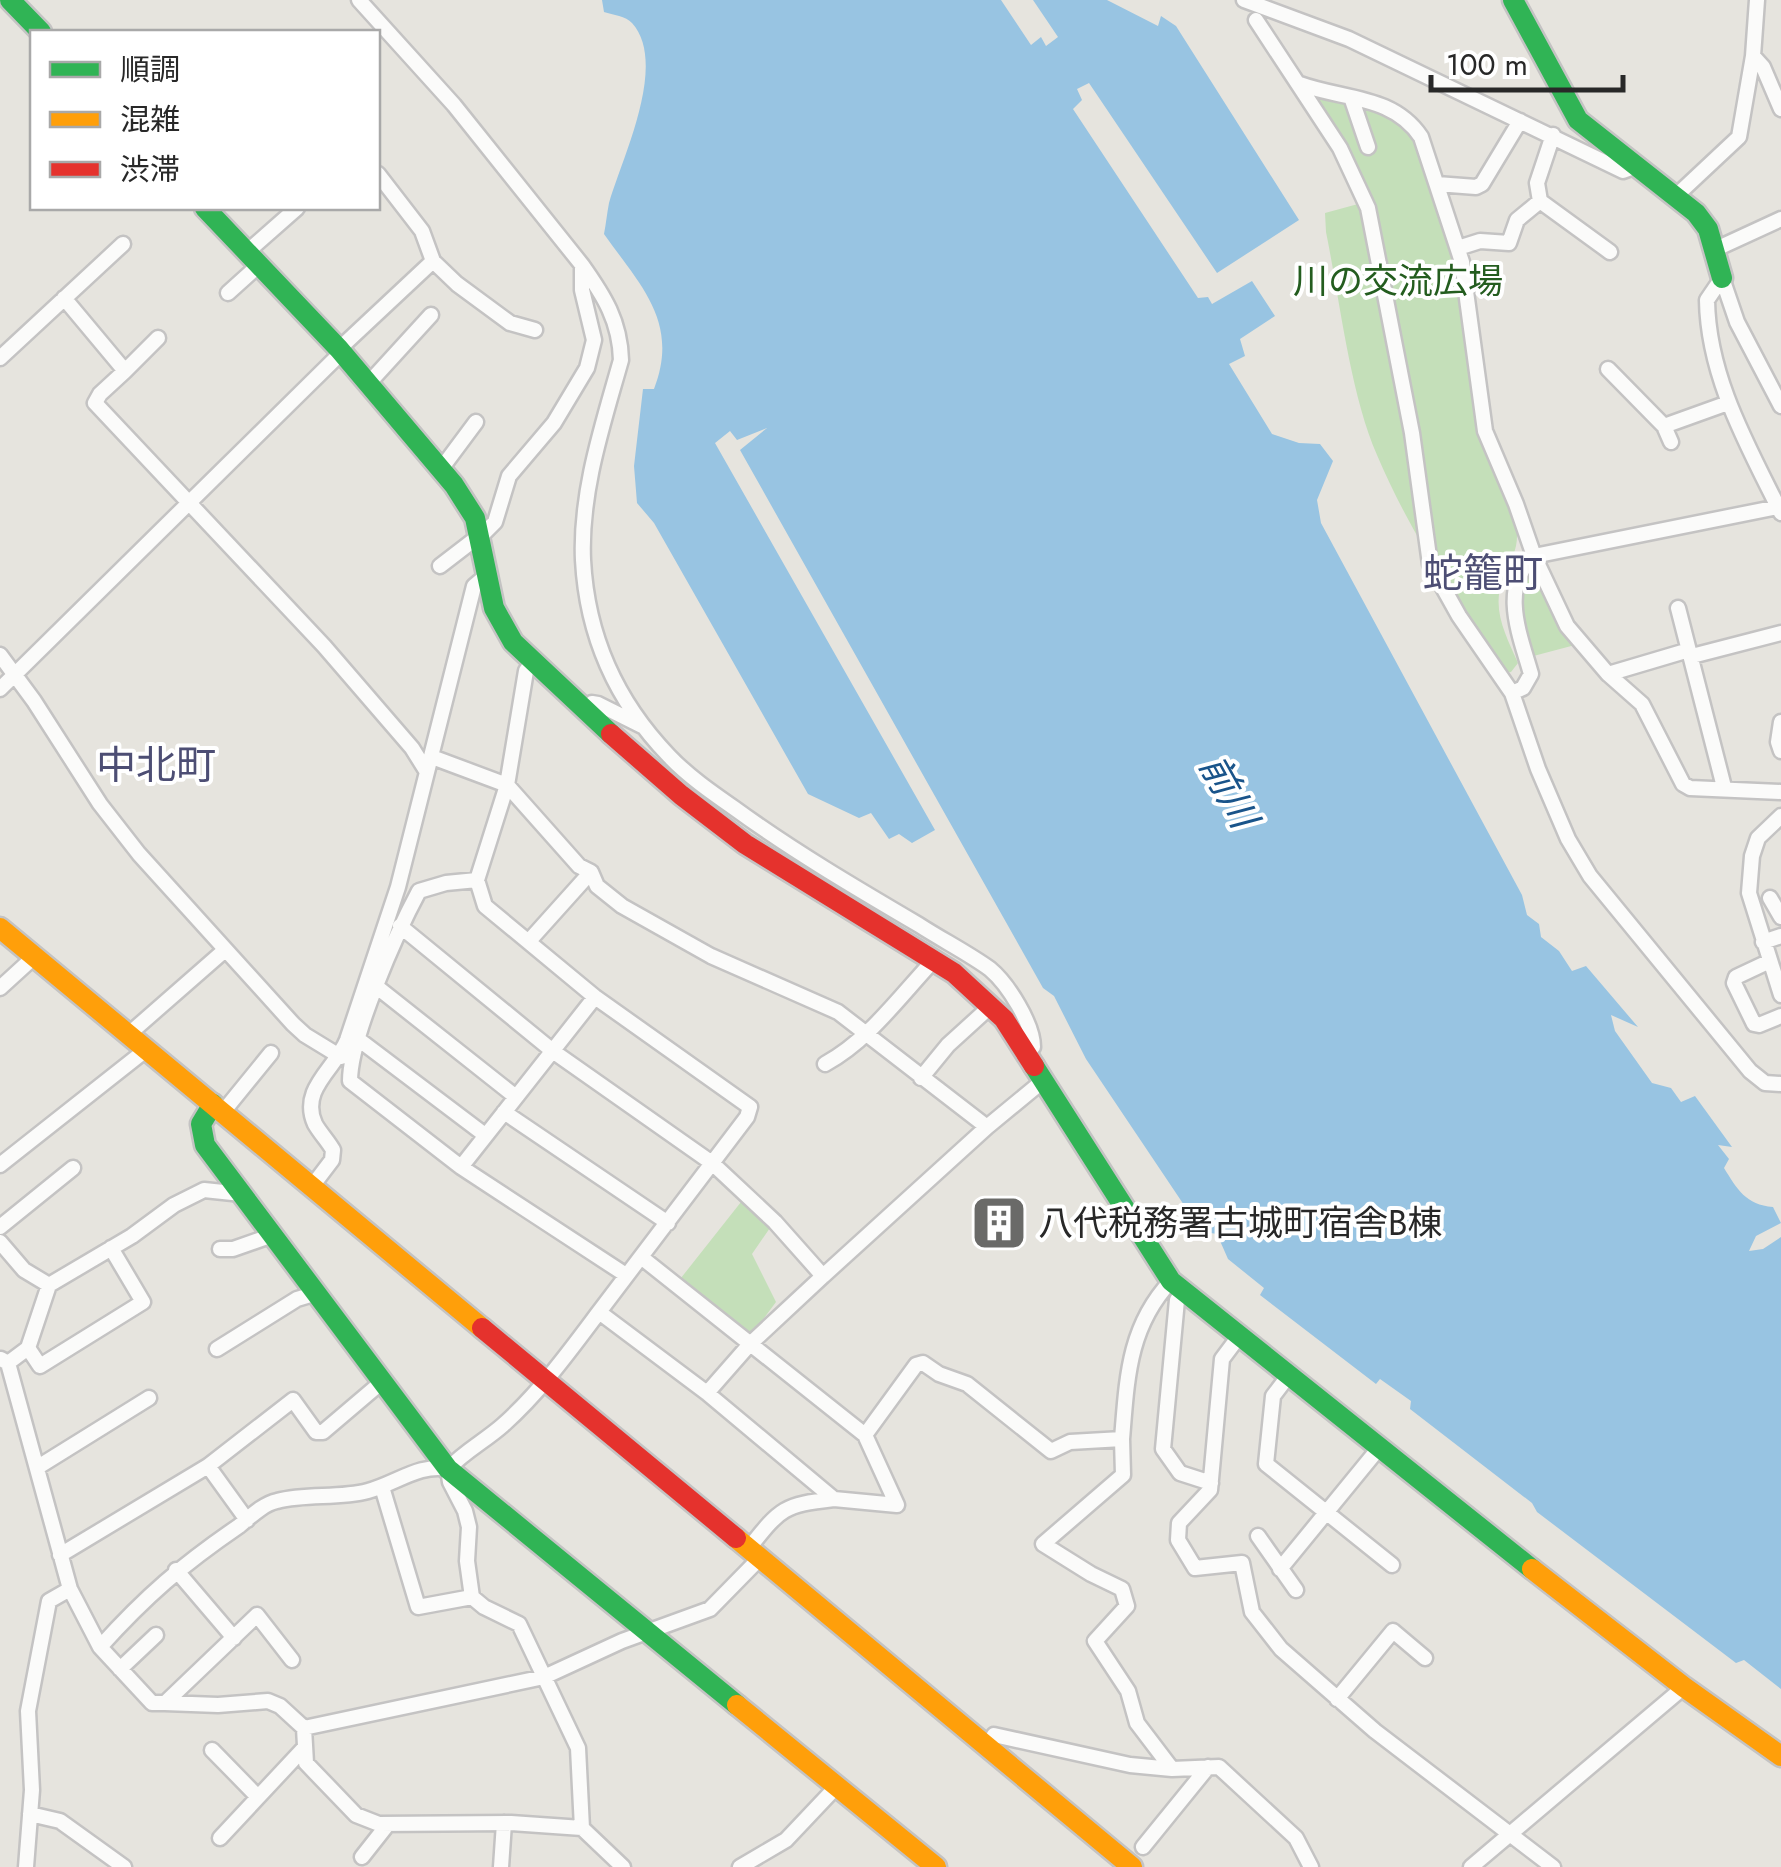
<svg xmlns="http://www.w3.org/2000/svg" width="1781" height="1867" font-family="Jost,'Noto Sans JP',sans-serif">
<rect width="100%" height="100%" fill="#e6e4de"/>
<!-- green -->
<path fill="#c4dfb9" d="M 1318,96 L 1385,110 L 1416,136 L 1459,268 L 1481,438 L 1517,531 C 1518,550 1511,560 1504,577 C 1490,608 1506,635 1518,663 L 1511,672 L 1503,673 C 1457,602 1410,533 1377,455 C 1350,393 1340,301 1326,232 L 1325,213 L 1358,204 L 1313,106 Z
M 1534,556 L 1575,645 L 1526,658 L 1513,605 Z
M 741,1202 L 772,1225 L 752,1254 L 776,1302 L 749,1338 L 677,1283 Z"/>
<!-- water -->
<path fill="#98c4e2" d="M 602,0 L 1001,0 L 1031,45 L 1041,37 L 1046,46 L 1058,37 L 1033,0 L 1107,0 L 1158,26 L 1161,16 L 1176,26 L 1299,220 L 1217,273 L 1089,83 L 1077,89 L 1082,100 L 1073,109 L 1198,298 L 1208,297 L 1212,304 L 1252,281 L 1275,316 L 1240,339 L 1245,356 L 1229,364 L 1272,434 L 1299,443 L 1320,444 L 1333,461 L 1317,500 L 1321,523 L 1522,895 L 1527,915 L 1539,924 L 1541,937 L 1559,951 L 1572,971 L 1586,966 L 1638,1027 L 1611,1015 L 1615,1031 L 1652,1083 L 1671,1088 L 1681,1102 L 1695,1096 L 1732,1147 L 1718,1145 L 1729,1159 L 1724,1168 C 1737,1189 1746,1205 1773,1207 L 1781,1223 L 1756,1236 L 1749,1251 L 1763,1249 L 1781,1237 L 1781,1689 L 1744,1660 L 1736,1663 L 1537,1512 L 1532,1503 L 1410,1409 L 1411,1401 L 1380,1379 L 1376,1384 L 1260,1295 L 1264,1288 L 1228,1259 L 1217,1234 L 1198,1231 L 1192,1221 L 1201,1213 L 1198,1203 L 1184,1205 L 1086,1059 L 1054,996 L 1043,988 L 740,450 L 767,428 L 737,440 L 730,431 L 715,443 L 935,830 L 912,843 L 899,834 L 889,839 L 871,813 L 859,818 L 808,794 L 654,523 L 637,503 L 634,466 L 643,389 L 654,389 C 680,322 640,285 604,234 C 606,224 607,213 609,203 C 621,160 669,64 632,23 C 626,16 613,15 604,12 Z"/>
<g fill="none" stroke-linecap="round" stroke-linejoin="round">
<!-- street casing -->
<g stroke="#c4c3c3" stroke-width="19">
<path id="street" d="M 359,0 L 454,105 L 582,265 L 582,290 L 594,340 L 587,368 L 554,423 L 509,476 L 495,522 L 480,537
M 1244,0 L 1349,39 L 1623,171 L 1634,167
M 1757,0 L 1753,56 L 1763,67 L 1781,109
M 1256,20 L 1340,148 L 1368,208 L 1412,433 L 1430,564 L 1459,616 L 1512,693 L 1538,769 L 1568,839 L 1590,876 L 1750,1071 L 1765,1083 L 1781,1084
M 1300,84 C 1344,100 1393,95 1421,137 L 1462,262 L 1485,431 L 1516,504 L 1534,556 L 1567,626 L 1608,674 L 1689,650
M 1351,97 L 1368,147
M 378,174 L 422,231 L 433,261 L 457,284 L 510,323 L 535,330
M 1437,184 L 1476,187 L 1482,184 L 1520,121
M 1676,196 L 1739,137 L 1753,56
M 1540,201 L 1610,252
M 1458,248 L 1480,241 L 1509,243 L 1517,220 L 1540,201 L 1537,183 L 1553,135
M 1716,249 L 1781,219
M 247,252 L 297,208
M 582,265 C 604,296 620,321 621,360 C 603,424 580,492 583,560 C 587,636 617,702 669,756 C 688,776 711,792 734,808 C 793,851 856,888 919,925 C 942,940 968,953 990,969 C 1008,984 1033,1024 1033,1047 L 1026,1052
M 1722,278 L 1707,300 C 1708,377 1748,446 1781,513
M 1722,278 L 1737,322 L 1781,406
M 228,293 L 259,265
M 64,298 L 125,371 L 100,394 L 95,403 L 324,646 L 412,748 L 427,772
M 339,349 L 433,261
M 0,358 L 123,244
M 1608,369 L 1664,426 L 1671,442
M 125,371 L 158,338
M 368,384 L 431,315
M 1664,426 L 1728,403
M 441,469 L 476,422
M 440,566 L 479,536
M 1678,608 L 1724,787
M 0,655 L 34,701 L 100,804 L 139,854 L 293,1024 L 305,1035 L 341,1057
M 1692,656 L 1781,633
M 532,662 L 526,671 L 507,785 L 477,880 L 485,906 L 595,997 L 750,1107 L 747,1117 L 599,1312 L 707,1393 L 834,1499 L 897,1505 L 865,1435 L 641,1257
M 1608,674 L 1642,704 L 1683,784 L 1690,788 L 1781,792
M 0,689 L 341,353
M 1512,693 L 1523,688 L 1531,674 C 1520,635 1499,587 1534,556 L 1778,507
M 586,710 L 592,703 L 598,704 L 642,726
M 1781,722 L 1778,742 L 1781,751
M 432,757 L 507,785 L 579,866 L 591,872 L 529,941
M 1781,816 L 1758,838 L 1752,856 L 1749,893 L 1781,995
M 591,872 L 597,886 L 622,906 L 711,956 L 838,1012 L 987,1127
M 477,880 L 446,883 L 419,891 C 397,932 350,1037 350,1081 L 461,1167 L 595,997
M 1770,898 L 1781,917
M 400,926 L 554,1052 L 712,1163 L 775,1222 L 823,1276 L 750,1344 L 707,1393
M 1763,942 L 1781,936
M 1770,961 L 1736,977 L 1734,983 L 1754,1024 L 1759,1025 L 1781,1016
M 377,987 L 516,1097
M 0,988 L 34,957
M 129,1034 L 225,950
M 358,1039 L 485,1135
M 825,1064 C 869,1040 900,996 934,960
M 921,1078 L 948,1045 L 992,1005
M 223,1112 L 271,1053
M 504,1112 L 668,1223
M 0,1165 L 147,1049
M 461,1167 L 626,1275
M 313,1185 L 332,1160 L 333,1150 C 328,1141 320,1133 315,1124 C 299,1089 336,1068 347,1040 L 398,887 L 474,586 L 487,575
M 0,1227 L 73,1168
M 0,1242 L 24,1270 L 49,1285 L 132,1236 L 174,1205 L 204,1190 L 242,1194
M 220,1249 L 233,1249 L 273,1235
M 823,1276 L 987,1127 L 1044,1080
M 1183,1290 L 1177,1300 L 1163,1449 L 1180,1473 L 1211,1483
M 1240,1335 L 1222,1359 L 1210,1490 L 1179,1523 L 1178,1540 L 1195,1568 L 1242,1563 L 1252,1612 L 1281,1649 L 1375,1731 L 1553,1867
M 28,1348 L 40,1366 L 143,1302 L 111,1248
M 217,1349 L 297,1299 L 317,1293
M 1,1359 L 8,1363 L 28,1348 L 49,1285
M 8,1363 L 70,1589 L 100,1647 L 152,1703 L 165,1703
M 1289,1375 L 1273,1396 L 1266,1464 L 1392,1565
M 865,1435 L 916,1365 L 923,1363 L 939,1374 L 967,1384 L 1051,1451 L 1070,1442 L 1122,1439 C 1127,1379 1128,1327 1171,1281
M 1122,1439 L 1123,1475 L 1043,1544 L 1091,1574 L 1122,1589 L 1127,1606 L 1095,1641 L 1128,1691 L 1137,1723 L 1172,1769
M 208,1466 L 247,1520
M 38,1467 L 149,1398
M 448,1469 L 450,1482 L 465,1511 L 469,1527 L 467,1561 L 472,1597 L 484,1607 L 519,1624 L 578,1748 L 582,1828
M 382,1487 L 418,1607 L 472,1597
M 1258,1536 L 1296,1590
M 749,1548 C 781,1508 783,1505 834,1499
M 60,1555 L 208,1466 L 293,1400 L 316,1432 L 323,1432 L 383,1381
M 1280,1569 L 1379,1448
M 176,1570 L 234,1638
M 100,1647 C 146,1596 182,1565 239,1526 C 250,1517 263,1504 277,1501 C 307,1493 338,1499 368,1491 C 395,1484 420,1463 448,1469 C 465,1451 485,1441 503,1425 C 540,1392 569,1352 599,1312
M 292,1660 L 257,1615 L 165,1703 L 218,1705 L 268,1701 L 280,1706 L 304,1728 L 544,1677 L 622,1641 L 710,1609 L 760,1558
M 120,1669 L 156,1635
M 1337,1699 L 1393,1631 L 1425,1658
M 304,1728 L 306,1763 L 356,1815 L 379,1824 L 511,1823 L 582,1828 L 623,1867
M 987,1747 L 994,1735 L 1130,1765 L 1172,1769 L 1219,1767 L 1296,1838 L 1311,1867
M 212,1750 L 258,1797
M 30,1814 L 60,1821 L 124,1867
M 220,1838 L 305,1747
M 1143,1847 L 1208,1767
M 362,1857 L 388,1824
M 26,1867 L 32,1790 L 28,1711 L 49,1601 L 70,1589
M 501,1867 L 504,1823
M 740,1867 L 786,1840 L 838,1785
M 1471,1867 L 1684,1687"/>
</g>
<!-- fast casing -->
<g stroke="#c4c3c3" stroke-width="25">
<path id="fast" d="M 10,0 L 41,32
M 1513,0 L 1578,120 L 1696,213 L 1708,229 L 1722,278
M 205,208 L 339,349 L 454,485 L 475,518 L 494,608 L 513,642 L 611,734
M 1034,1066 L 1171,1281 L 1532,1569
M 213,1104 L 201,1124 L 205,1145 L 448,1469 L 737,1705"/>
</g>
<!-- slow casing -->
<g stroke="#c4c3c3" stroke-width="25">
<path id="slow" d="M 0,928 L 482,1328
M 736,1538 L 1132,1867
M 1532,1569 L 1684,1687 L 1781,1756
M 737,1705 L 936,1867"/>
</g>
<!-- jam casing -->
<g stroke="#c4c3c3" stroke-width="25">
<path id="jam" d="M 611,734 L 681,795 L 745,844 L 954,973 L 1004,1019 L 1034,1066
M 482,1328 L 736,1538"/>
</g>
<!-- street -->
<use href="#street" stroke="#fbfbfa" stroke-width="14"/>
<!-- fast -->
<use href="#fast" stroke="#30b455" stroke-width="20"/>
<!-- slow -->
<use href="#slow" stroke="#ff9f0a" stroke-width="20"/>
<!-- jam -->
<use href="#jam" stroke="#e5322d" stroke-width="20"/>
</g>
<!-- icons -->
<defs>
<g id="building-square" transform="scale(2.875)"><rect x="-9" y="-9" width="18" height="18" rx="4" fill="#6a6a68" stroke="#fff"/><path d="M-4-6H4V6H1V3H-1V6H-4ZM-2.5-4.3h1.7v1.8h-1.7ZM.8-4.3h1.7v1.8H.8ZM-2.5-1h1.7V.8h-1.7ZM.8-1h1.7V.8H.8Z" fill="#fff"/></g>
</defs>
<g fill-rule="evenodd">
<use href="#building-square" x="999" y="1223"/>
</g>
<g text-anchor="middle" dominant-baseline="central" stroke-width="8" stroke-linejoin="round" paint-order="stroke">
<!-- park labels -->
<g font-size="35" fill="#245d1f" stroke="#fff">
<text x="1398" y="281">川の交流広場</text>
</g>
<!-- poi labels -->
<g font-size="35" fill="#282828" stroke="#fff" text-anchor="start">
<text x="1038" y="1223">八代税務署古城町宿舎B棟</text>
</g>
<!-- water labels -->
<g font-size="38" font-style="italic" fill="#19548a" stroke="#fff">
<text transform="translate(1229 791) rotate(61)">前川</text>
</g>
<!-- quarter labels -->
<g font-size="40" fill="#4d4e74" stroke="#fff">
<text x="1483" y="573">蛇籠町</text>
<text x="156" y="765">中北町</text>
</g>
</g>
<!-- legend -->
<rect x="30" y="30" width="350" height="180" fill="#ffffff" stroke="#a9a9a9" stroke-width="2.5"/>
<rect x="50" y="62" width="50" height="15" fill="#30b455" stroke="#a9a9a9" stroke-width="2.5"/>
<text x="120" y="80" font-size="30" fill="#282828">順調</text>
<rect x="50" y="112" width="50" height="15" fill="#ff9f0a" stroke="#a9a9a9" stroke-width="2.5"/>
<text x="120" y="130" font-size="30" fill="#282828">混雑</text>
<rect x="50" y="162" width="50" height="15" fill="#e5322d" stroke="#a9a9a9" stroke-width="2.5"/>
<text x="120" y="180" font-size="30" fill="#282828">渋滞</text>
<!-- scale -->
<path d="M1431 75v15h192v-15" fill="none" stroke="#282828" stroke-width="5"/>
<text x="1446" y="75" font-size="30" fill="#282828" stroke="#ffffff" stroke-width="8" paint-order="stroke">100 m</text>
</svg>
